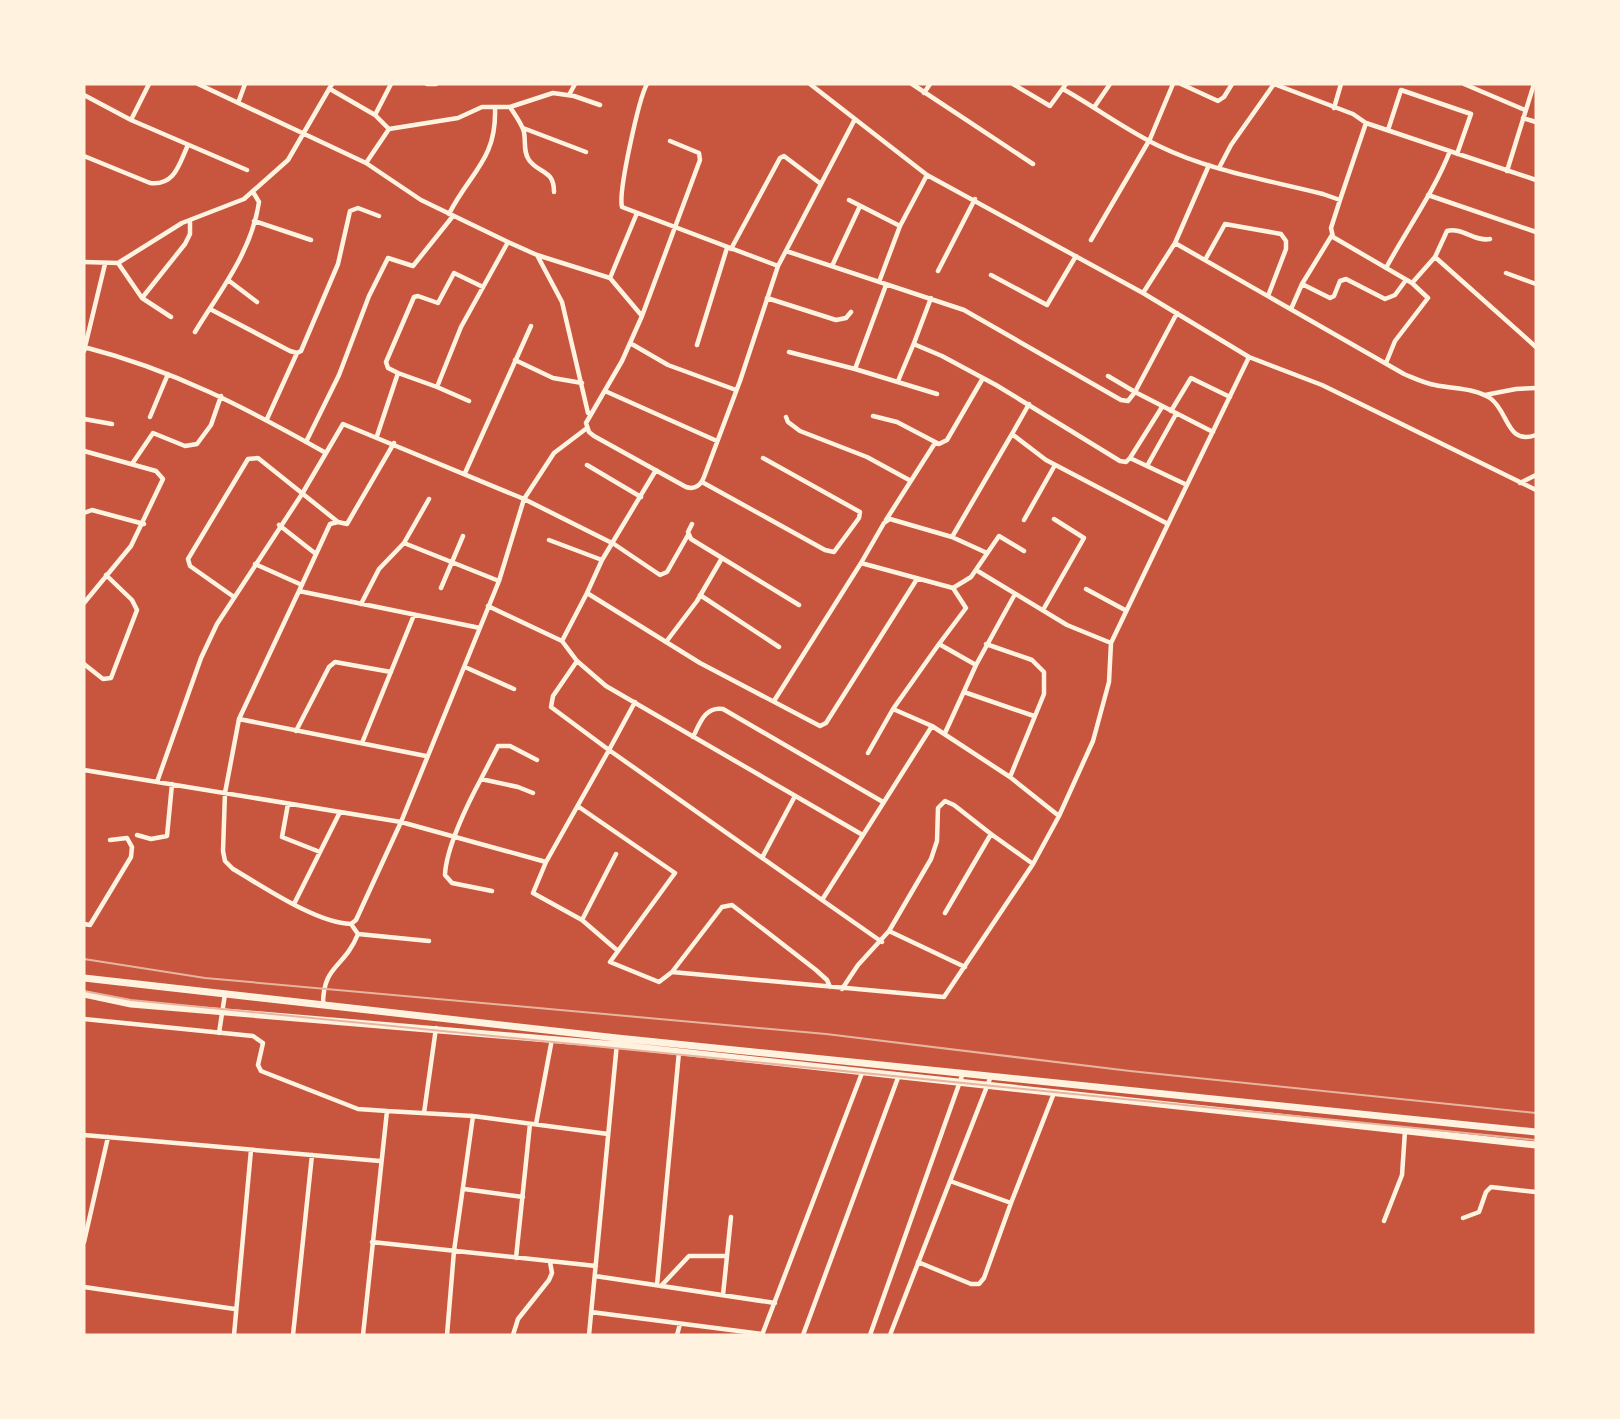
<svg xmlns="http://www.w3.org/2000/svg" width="1620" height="1419" font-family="'Archivo Narrow',sans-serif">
<rect width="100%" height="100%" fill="#c8553d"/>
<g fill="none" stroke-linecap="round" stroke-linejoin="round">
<!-- minor -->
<path stroke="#fff3e0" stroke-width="4.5" d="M 198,84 L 366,163 L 421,200 L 508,242 L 537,255 L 610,278 L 642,316
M 427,84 L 436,84
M 647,84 C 639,98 618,192 622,207 L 778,266
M 810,84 L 927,175 L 1143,293 L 1249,357
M 912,84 L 1033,164
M 1013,84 L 1050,106 L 1066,84
M 1181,84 L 1218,101 L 1224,97 L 1232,84
M 1464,84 L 1525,110
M 330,89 L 375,115
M 1063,89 C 1095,107 1126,130 1159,146 C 1210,171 1268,180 1323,194 L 1340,200 L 1366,123 L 1353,114 L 1274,84 L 1231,145 L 1219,168
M 924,93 L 930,84
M 84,95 L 131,120 L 149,84
M 569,95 L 575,84
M 238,103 L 245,84
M 1095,106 L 1110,84
M 510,107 C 515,115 522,124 524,132 C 526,143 523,151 529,160 C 539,174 554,169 554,192
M 1334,108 L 1341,84
M 1523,118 L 1536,122
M 131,120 L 247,170
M 1366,123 L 1536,180
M 523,128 L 586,152
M 389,129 L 458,118 L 482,107 L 510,107 L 553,93 L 574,96 L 600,105
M 1388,130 L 1401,90 L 1471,114 L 1457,154
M 670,141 L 699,153 L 700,160 L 642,316 L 622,361 L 586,423 L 589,432 L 594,436 L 686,487 C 695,490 701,485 704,477 L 740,381 L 778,266 L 855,119
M 84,156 L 150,183 C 175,186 179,164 188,145
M 366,163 L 389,129 L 375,115 L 391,84
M 1507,171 L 1534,84
M 1428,195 L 1536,232
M 849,200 L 900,226
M 1340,200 L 1331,228 L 1333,237 L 1412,283 L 1428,298 L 1395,341 L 1386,363
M 449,214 C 470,172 497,160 495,107
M 254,221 L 311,240
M 1091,240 L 1150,139 L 1173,84
M 1175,243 L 1404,374 C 1414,378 1424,383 1435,385 C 1453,389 1475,388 1490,398 C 1509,411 1506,446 1536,435
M 731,249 L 780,158 L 784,156 L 821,184
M 786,251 L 964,310 L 1121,400 L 1128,401 L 1135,392 L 1213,432
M 537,255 L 562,302 L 588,413
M 1435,257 L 1536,347
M 1205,260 L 1225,224 L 1281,234 L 1286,241 L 1286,249 L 1268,296
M 84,262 L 118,263 L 182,223 L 244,199 L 288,160 L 332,84
M 118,263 L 142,298 L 171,317
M 832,266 L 860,206
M 1386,268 C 1407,229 1434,192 1450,151
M 938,271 L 975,199
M 1506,273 L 1536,284
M 991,275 L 1047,305 L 1076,256
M 610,278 L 637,213
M 228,280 L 257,302
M 879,282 L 900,226 L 927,175
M 1412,283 L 1435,257 L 1447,231 C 1462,227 1475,242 1490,239
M 1302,284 L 1330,298 L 1334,296 L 1340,281 L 1346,279 L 1385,299 L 1395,295 L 1406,280
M 886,285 L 855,369 L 937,394
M 1143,293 L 1175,243 L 1209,165
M 142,298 L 185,244 L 190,234 L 190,220
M 767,298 L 836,320 L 846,318 L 851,312
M 931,298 L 914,343 L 916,345 L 942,356 L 996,385 L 1120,461 L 1126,462 L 1130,458 L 1187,485
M 210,309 L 290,351 L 297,353 L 301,351 L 338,264 L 350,211 L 358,208 L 379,216
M 1291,309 L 1302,284 L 1332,235
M 195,332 C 220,291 252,251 259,202 L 253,192
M 630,343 L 668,365 L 736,390
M 697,345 L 727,248
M 84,347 C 174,370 246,408 326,453
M 84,351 L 105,264
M 789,352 L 855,369
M 515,360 L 553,378 L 582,383
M 398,373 L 388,368 L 386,362 L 414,297 L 418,296 L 438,303 L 454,273 L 483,287
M 1108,376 L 1135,392 L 1177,313
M 898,381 L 914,343
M 437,387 L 469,401
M 605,391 L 717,441
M 1485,395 L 1516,389 L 1536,388
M 1171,411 L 1191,378 L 1230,397
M 873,416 L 897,422 L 939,444 L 947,440 L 983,378
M 150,417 L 168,374
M 786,417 L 788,422 L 800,431 L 867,457 L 911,481
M 84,419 L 112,424
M 267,419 L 297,353
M 587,428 L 554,453 L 524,499 L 614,544 L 660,575 L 667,572 L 688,535
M 1012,434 L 1029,404
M 377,436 L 398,373 L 437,387 L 461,327 L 508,242
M 306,442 L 339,375 L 369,296 L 388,258 L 413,266 L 453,216
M 84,451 L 156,471 L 163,479 L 131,546 L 84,603
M 1130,458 L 1162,407
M 132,464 L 153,433 L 185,446 L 197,444 L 211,425 L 221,396
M 587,465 L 641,497
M 1147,466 L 1176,414
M 465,473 L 531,326
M 702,482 L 825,550 L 834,552 L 859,518 L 860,512 L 763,458
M 1520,483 L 1536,475
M 84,513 L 92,510 L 144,524
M 886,520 L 935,443
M 1024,520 L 1055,465
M 692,524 L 688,532 L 691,539 L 799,605
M 1168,524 L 1249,357 L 1322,385 L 1536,490
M 279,525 L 316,554
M 952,537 L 987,553
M 549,540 L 602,560
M 404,543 L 429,499
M 255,564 L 302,585
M 976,570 L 1067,625 L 1111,643
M 441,588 L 463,536
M 1086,589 L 1125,610
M 299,591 L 330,524 L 338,522 L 347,524 L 394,443
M 587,593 L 602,560 L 656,470
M 700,595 L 779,647
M 234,597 L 190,566 L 188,559 L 248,459 L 258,458 L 338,522
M 361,604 L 379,569 L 404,543 L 499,581
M 488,606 L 562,641 L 587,593 L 700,663 L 820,726 L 826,723 L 917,579
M 1043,610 L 1084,538 L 1054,519
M 562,641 L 577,661 L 606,686 L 861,834
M 666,642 L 697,601 L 722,558
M 939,644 L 966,608 L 953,588
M 986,644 L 1032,660 L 1044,672 L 1044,694 L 1010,777
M 577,661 L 553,696 L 551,707 L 609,750 L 635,702
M 84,664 L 103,679 L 111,678 L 137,610 L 132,600 L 106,575
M 976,665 L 1015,594
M 465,667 L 514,689
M 964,692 L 1034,716
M 774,701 L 861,563
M 239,719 L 426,756
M 932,726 L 893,709 L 939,644 L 976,665 L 945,733
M 296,731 L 329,667 L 335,662 L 391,672
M 693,737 C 700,723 705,706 723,709 L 883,802
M 362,743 L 414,615
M 868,753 L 893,709
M 84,770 L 401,822 L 499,581 L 524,499 L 343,424 L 302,494 L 217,624 L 201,658 L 157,782
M 481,779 L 498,746 L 510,746 L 537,760
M 288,804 L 282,837 L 320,852
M 579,807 L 675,873 L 618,951
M 137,835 L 151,839 L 167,836 L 172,784
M 763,856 L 795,796
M 1033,864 L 1059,816
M 492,891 L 452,883 L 445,875 C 446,848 468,803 481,779 L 518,787 L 533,793
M 822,900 L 609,750 L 546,862 L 533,893 L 582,920 L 618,951 L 610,962 L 659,982 L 672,972 L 722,907 L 732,905 L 816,970 L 827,980 L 830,987
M 294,904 L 340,812
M 582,920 L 616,854
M 84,924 L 90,925 L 131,857 L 132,847 L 127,838 L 110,840
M 351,924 L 356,920 L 401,822 L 546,862
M 889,931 L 965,967
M 429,941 L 358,934 L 351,924 C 316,923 264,887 233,869 L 225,861 L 223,851 L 225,793 L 239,719 L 299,591 L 480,628
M 882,942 L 822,900 L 932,726 L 1010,777 L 1059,816 L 1093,741 L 1109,682 L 1111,643 L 1168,524 L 1046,460 L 1012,434 L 952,537 L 890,519 L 884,523 L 861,563 L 953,588 L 971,577 L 999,536 L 1024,551
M 672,972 L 944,997 L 1033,864 L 991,834
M 842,989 L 858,965 L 889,931 L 931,859 L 937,841 L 938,808 L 945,801 L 954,805 L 991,834 L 945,913
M 323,1005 C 323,964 344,969 358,934
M 84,1019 L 253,1036 L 263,1043 L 258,1065 L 261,1071 L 358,1109 L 387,1111
M 219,1033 L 225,994
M 424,1113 L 436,1028
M 536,1124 L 552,1039
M 84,1135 L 380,1161
M 950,1181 L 1011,1203 L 1054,1093
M 464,1189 L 523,1197
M 1463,1218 L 1479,1212 L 1486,1192 L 1491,1187 L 1536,1192
M 1384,1221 L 1402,1175 L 1405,1131
M 84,1242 L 108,1137
M 372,1242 L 596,1266
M 516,1258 L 530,1124
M 918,1262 L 971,1284 L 979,1284 L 984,1278 L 1011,1203
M 595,1276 L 775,1303
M 657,1285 L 679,1052
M 661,1286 L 689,1256 L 727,1256
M 84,1287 L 235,1309
M 723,1295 L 731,1217
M 591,1312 L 762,1334
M 234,1335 L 251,1150
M 293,1335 L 312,1155
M 363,1335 L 387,1111 L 473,1116 L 608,1134
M 447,1335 L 454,1251 L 473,1116
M 513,1335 L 518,1319 L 549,1280 L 552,1273 L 550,1262
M 589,1335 L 617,1043
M 677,1335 L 680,1324
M 762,1335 L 862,1073
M 803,1335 L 899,1075
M 870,1335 L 963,1073
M 890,1335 L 991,1076"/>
<!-- trunk -->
<path stroke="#fff3e0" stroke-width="7" d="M 84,978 L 617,1038 L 1536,1132
M 84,994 L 131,1004 L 617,1045 L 1536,1145"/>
<!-- rail -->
<path stroke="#e9b49f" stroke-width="2" d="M 84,959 L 205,978 L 826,1034 L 1130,1071 L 1536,1113
M 84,991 L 131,1000 L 1536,1140"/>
</g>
<!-- border -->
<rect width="1620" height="1419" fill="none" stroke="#fff3e0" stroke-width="171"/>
</svg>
